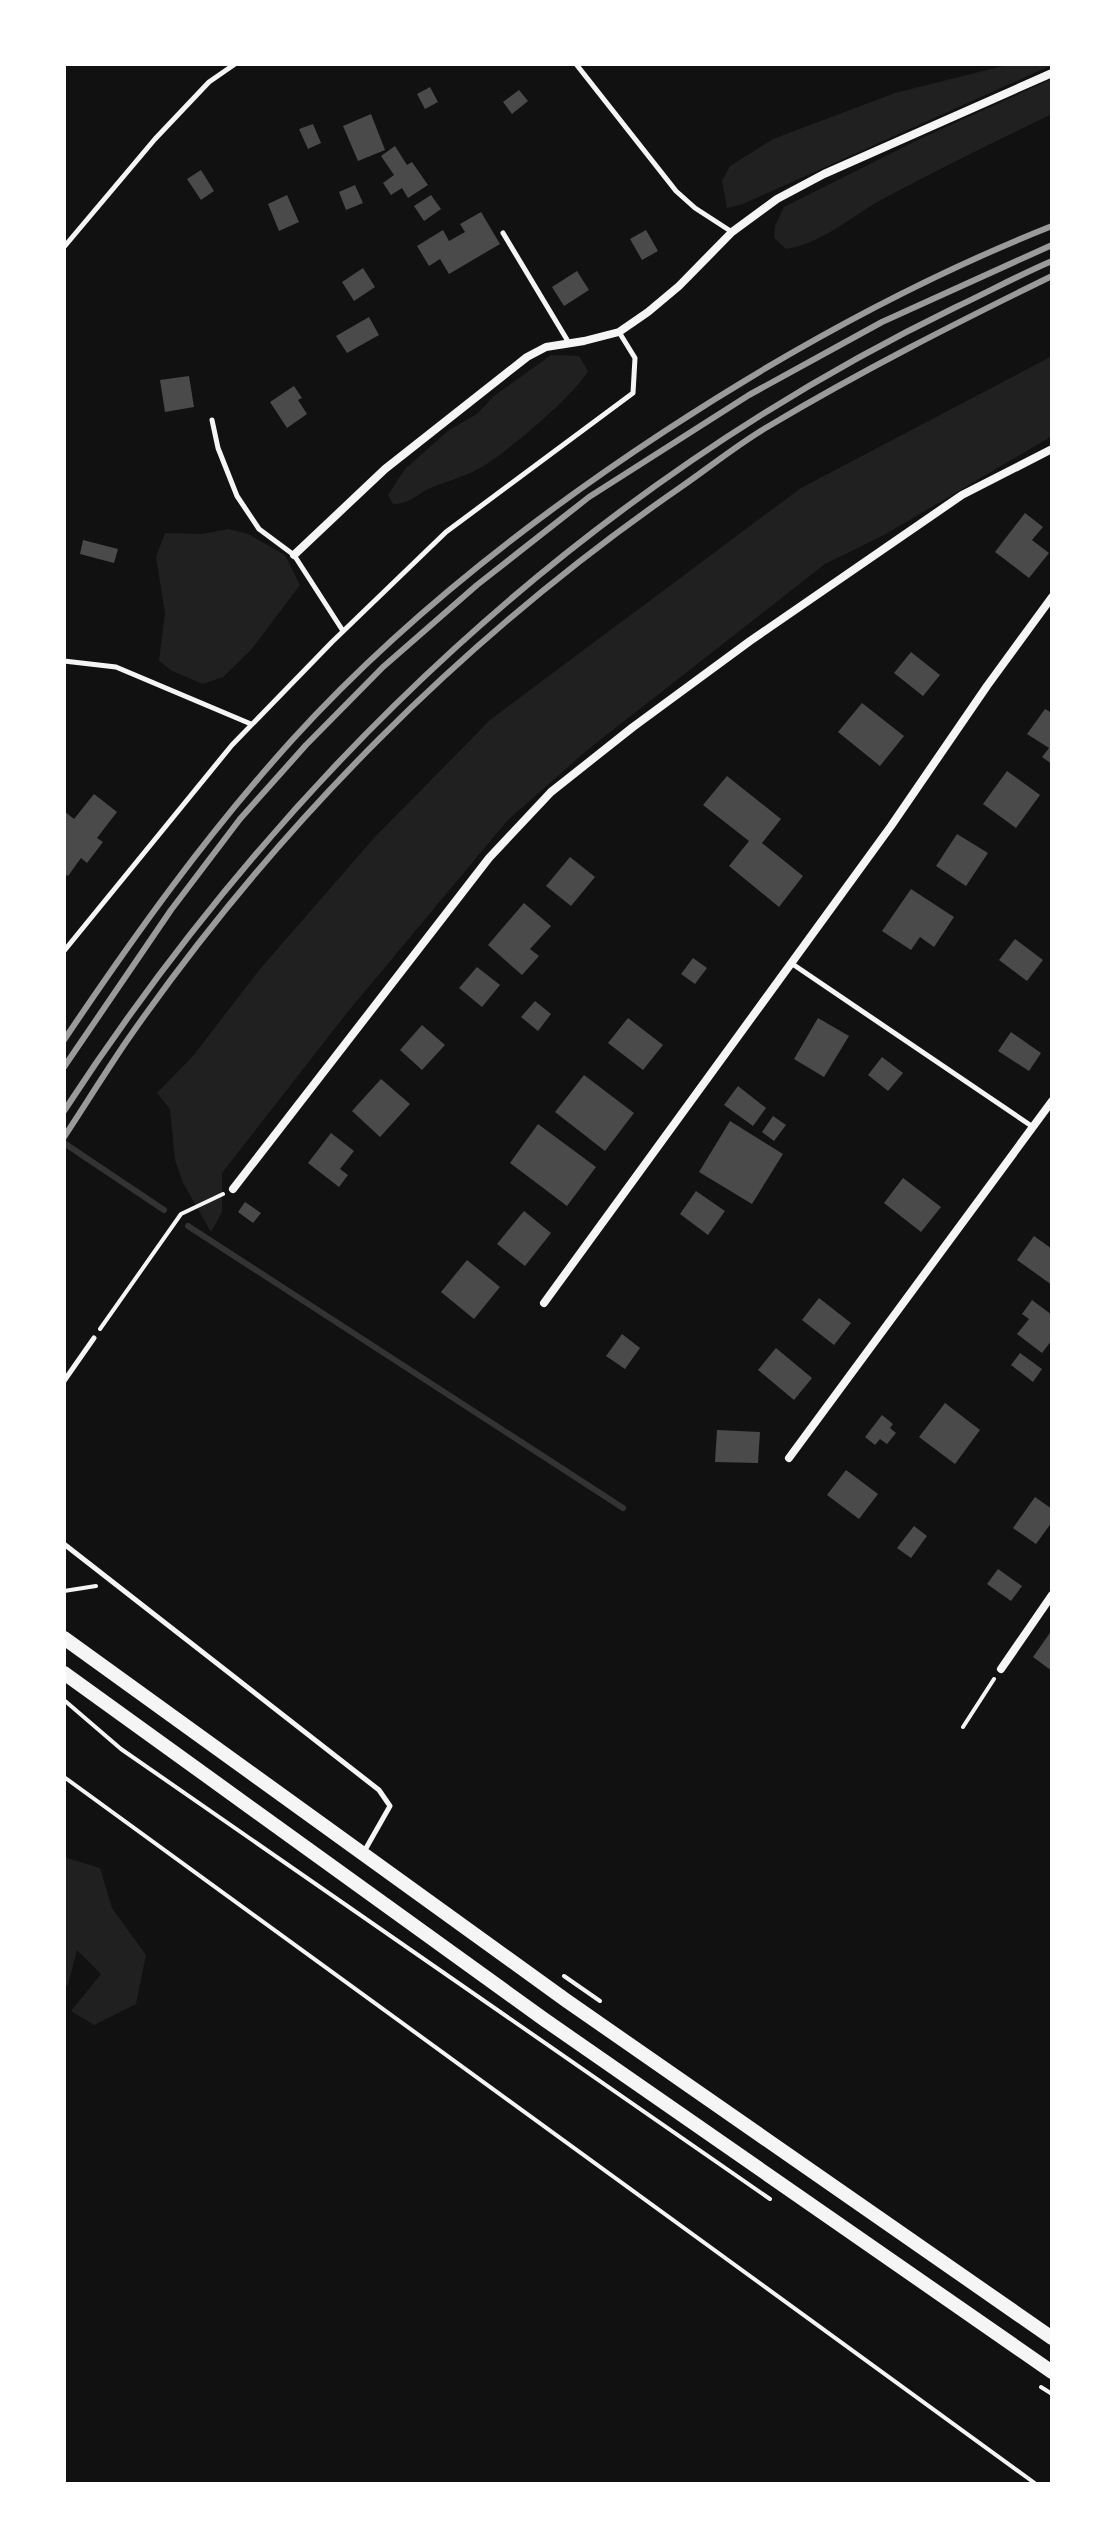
<svg xmlns="http://www.w3.org/2000/svg" width="1116" height="2548" font-family="Rubik,sans-serif">
<rect width="100%" height="100%" fill="#111"/>
<!-- green -->
<path fill="#202020" d="M 1011,64 L 1052,65 L 743,204 L 727,208 L 722,181 L 730,166 L 773,139 L 895,93 Z
M 1052,79 L 1052,114 C 994,142 936,170 879,201 C 850,218 820,244 786,249 L 774,238 L 775,226 L 784,207 L 924,137 Z
M 551,355 L 579,356 L 588,371 C 575,395 503,456 478,469 C 462,478 443,482 426,490 C 414,497 408,504 393,504 L 388,495 L 405,469 L 449,430 L 477,414 L 494,396 Z
M 1052,356 L 1052,436 L 884,535 L 825,564 L 586,751 L 507,821 L 346,1014 L 222,1173 L 222,1212 L 211,1232 L 183,1183 L 175,1160 L 170,1109 L 157,1093 L 193,1056 L 260,969 L 374,838 L 490,720 L 801,488 Z
M 229,529 L 248,534 L 285,555 L 300,585 L 251,650 L 223,677 L 203,684 L 172,671 L 159,661 L 165,613 L 156,557 L 165,533 L 202,534 Z
M 64,1857 L 100,1868 L 112,1908 L 146,1955 L 136,2004 L 94,2025 L 71,2011 L 101,1974 L 77,1950 L 68,1985 L 64,1985 Z"/>
<g fill="none" stroke-linecap="round" stroke-linejoin="round">
<!-- stream -->
<path stroke="#333" stroke-width="6" d="M 64,1143 L 164,1210
M 188,1226 L 623,1508"/>
</g>
<!-- building -->
<path fill="#4a4a4a" d="M 430,87 L 438,102 L 425,109 L 417,94 Z
M 519,90 L 528,101 L 512,114 L 503,102 Z
M 371,114 L 385,150 L 358,161 L 343,126 Z
M 313,124 L 321,143 L 308,149 L 299,129 Z
M 395,146 L 407,165 L 412,162 L 428,185 L 408,198 L 402,188 L 391,195 L 383,183 L 394,175 L 381,156 Z
M 201,170 L 214,191 L 201,200 L 187,179 Z
M 355,185 L 363,203 L 346,210 L 339,192 Z
M 287,195 L 299,222 L 279,231 L 268,204 Z
M 431,195 L 441,209 L 424,221 L 414,206 Z
M 481,212 L 500,244 L 449,274 L 440,259 L 429,266 L 417,246 L 443,230 L 449,241 L 465,232 L 460,224 Z
M 646,230 L 658,251 L 642,260 L 630,239 Z
M 363,268 L 375,287 L 354,301 L 342,282 Z
M 577,271 L 589,290 L 564,306 L 552,287 Z
M 369,317 L 379,335 L 347,353 L 336,336 Z
M 189,376 L 194,407 L 165,412 L 160,380 Z
M 294,386 L 302,398 L 298,400 L 307,414 L 287,428 L 270,402 Z
M 1025,513 L 1043,527 L 1032,540 L 1049,553 L 1029,578 L 995,552 Z
M 83,540 L 118,549 L 114,563 L 80,554 Z
M 911,652 L 940,675 L 923,696 L 894,673 Z
M 862,703 L 904,736 L 880,766 L 838,732 Z
M 1045,709 L 1052,713 L 1052,764 L 1042,757 L 1049,748 L 1027,734 Z
M 1007,771 L 1040,795 L 1016,828 L 983,804 Z
M 727,776 L 781,819 L 762,843 L 803,876 L 779,907 L 729,866 L 749,841 L 703,805 Z
M 94,794 L 117,812 L 97,838 L 103,842 L 87,863 L 81,858 L 68,876 L 64,873 L 64,811 L 74,819 Z
M 957,834 L 988,853 L 966,886 L 936,866 Z
M 570,857 L 595,877 L 571,906 L 546,886 Z
M 911,889 L 954,917 L 934,947 L 920,937 L 911,950 L 882,931 Z
M 524,903 L 551,926 L 530,949 L 539,956 L 522,975 L 488,945 Z
M 1015,939 L 1043,960 L 1027,981 L 999,960 Z
M 693,958 L 707,968 L 695,984 L 681,974 Z
M 477,967 L 500,985 L 482,1007 L 459,988 Z
M 535,1001 L 551,1014 L 538,1031 L 521,1017 Z
M 628,1018 L 663,1045 L 643,1070 L 608,1043 Z
M 818,1018 L 849,1036 L 824,1077 L 794,1059 Z
M 422,1025 L 445,1045 L 422,1070 L 400,1050 Z
M 1011,1032 L 1041,1053 L 1029,1071 L 998,1051 Z
M 882,1057 L 903,1073 L 888,1091 L 868,1075 Z
M 584,1075 L 634,1113 L 605,1151 L 555,1112 Z
M 381,1079 L 410,1104 L 380,1137 L 352,1111 Z
M 738,1086 L 766,1108 L 753,1126 L 724,1105 Z
M 773,1116 L 786,1125 L 774,1141 L 762,1132 Z
M 730,1121 L 783,1154 L 752,1204 L 699,1172 Z
M 538,1124 L 596,1167 L 567,1206 L 510,1163 Z
M 331,1133 L 354,1151 L 340,1169 L 348,1175 L 339,1187 L 308,1163 Z
M 903,1178 L 941,1207 L 921,1232 L 884,1203 Z
M 696,1191 L 725,1211 L 708,1235 L 680,1214 Z
M 245,1202 L 261,1213 L 253,1223 L 238,1212 Z
M 524,1211 L 551,1233 L 525,1266 L 497,1244 Z
M 1034,1236 L 1052,1249 L 1052,1285 L 1017,1260 Z
M 467,1260 L 500,1287 L 474,1319 L 441,1292 Z
M 819,1298 L 851,1323 L 834,1345 L 802,1320 Z
M 1032,1300 L 1052,1315 L 1052,1340 L 1042,1353 L 1017,1334 L 1029,1319 L 1022,1314 Z
M 622,1334 L 640,1348 L 625,1369 L 606,1356 Z
M 776,1348 L 812,1378 L 794,1400 L 758,1370 Z
M 1020,1353 L 1042,1369 L 1033,1382 L 1011,1365 Z
M 945,1403 L 980,1430 L 955,1464 L 919,1437 Z
M 882,1415 L 893,1424 L 890,1428 L 896,1433 L 887,1444 L 880,1439 L 875,1445 L 865,1437 Z
M 717,1430 L 760,1432 L 758,1463 L 715,1462 Z
M 846,1470 L 878,1494 L 859,1519 L 827,1495 Z
M 1035,1497 L 1052,1509 L 1052,1522 L 1036,1544 L 1013,1528 Z
M 914,1526 L 927,1536 L 911,1558 L 897,1548 Z
M 998,1569 L 1022,1586 L 1011,1601 L 987,1584 Z
M 1052,1630 L 1052,1671 L 1033,1657 Z"/>
<g fill="none" stroke-linecap="round" stroke-linejoin="round">
<!-- path -->
<path stroke="#f5f5f5" stroke-width="4" d="M 100,1329 L 181,1214 L 223,1194
M 64,1591 L 96,1586
M 64,1700 L 121,1749 L 770,2199
M 963,1727 L 994,1679
M 64,1777 L 1036,2484
M 564,1976 L 600,2001
M 1041,2387 L 1052,2394"/>
<!-- service -->
<path stroke="#f5f5f5" stroke-width="5" d="M 576,64 L 676,191 L 695,208 L 732,232
M 503,233 L 569,343
M 64,247 L 155,139 L 209,82 L 235,64
M 212,420 L 218,448 L 237,496 L 259,529 L 294,555 L 343,631
M 64,661 L 116,667 L 251,724
M 64,951 L 232,745 L 332,642 L 446,532 L 633,393 L 635,358 L 619,332
M 791,963 L 1033,1127
M 64,1381 L 94,1338
M 64,1544 L 379,1790 L 390,1806 L 365,1850"/>
<!-- minor -->
<path stroke="#f5f5f5" stroke-width="8" d="M 294,555 L 385,469 L 527,357 L 546,347 L 584,341 L 619,332 L 648,312 L 679,286 L 732,232 L 777,199 L 824,174 L 1052,73
M 233,1189 L 489,858 L 551,792 L 633,727 L 750,641 L 962,495 L 1052,449
M 544,1303 L 891,826 L 987,686 L 1052,597
M 789,1458 L 1052,1101
M 1001,1669 L 1052,1595"/>
<!-- secondary -->
<path stroke="#f5f5f5" stroke-width="14" d="M 64,1638 L 567,2001 L 1052,2338
M 64,1673 L 545,2020 L 1052,2372"/>
<!-- rail -->
<path stroke="#9a9a9a" stroke-width="6" d="M 64,1040 C 136,933 207,834 293,739 C 402,619 531,519 665,431 C 787,351 916,280 1052,226
M 64,1067 L 171,910 L 240,819 L 306,745 L 383,667 L 477,585 L 589,497 L 749,395 L 882,322 L 1052,245
M 64,1111 C 288,768 586,487 956,307 C 988,292 1019,275 1052,261
M 64,1137 C 85,1105 105,1073 126,1042 C 276,826 465,636 681,487 C 710,467 738,444 769,426 C 861,371 956,323 1052,276"/>
</g>
<!-- border -->
<rect width="1116" height="2548" fill="none" stroke="#ffffff" stroke-width="132"/>
</svg>
